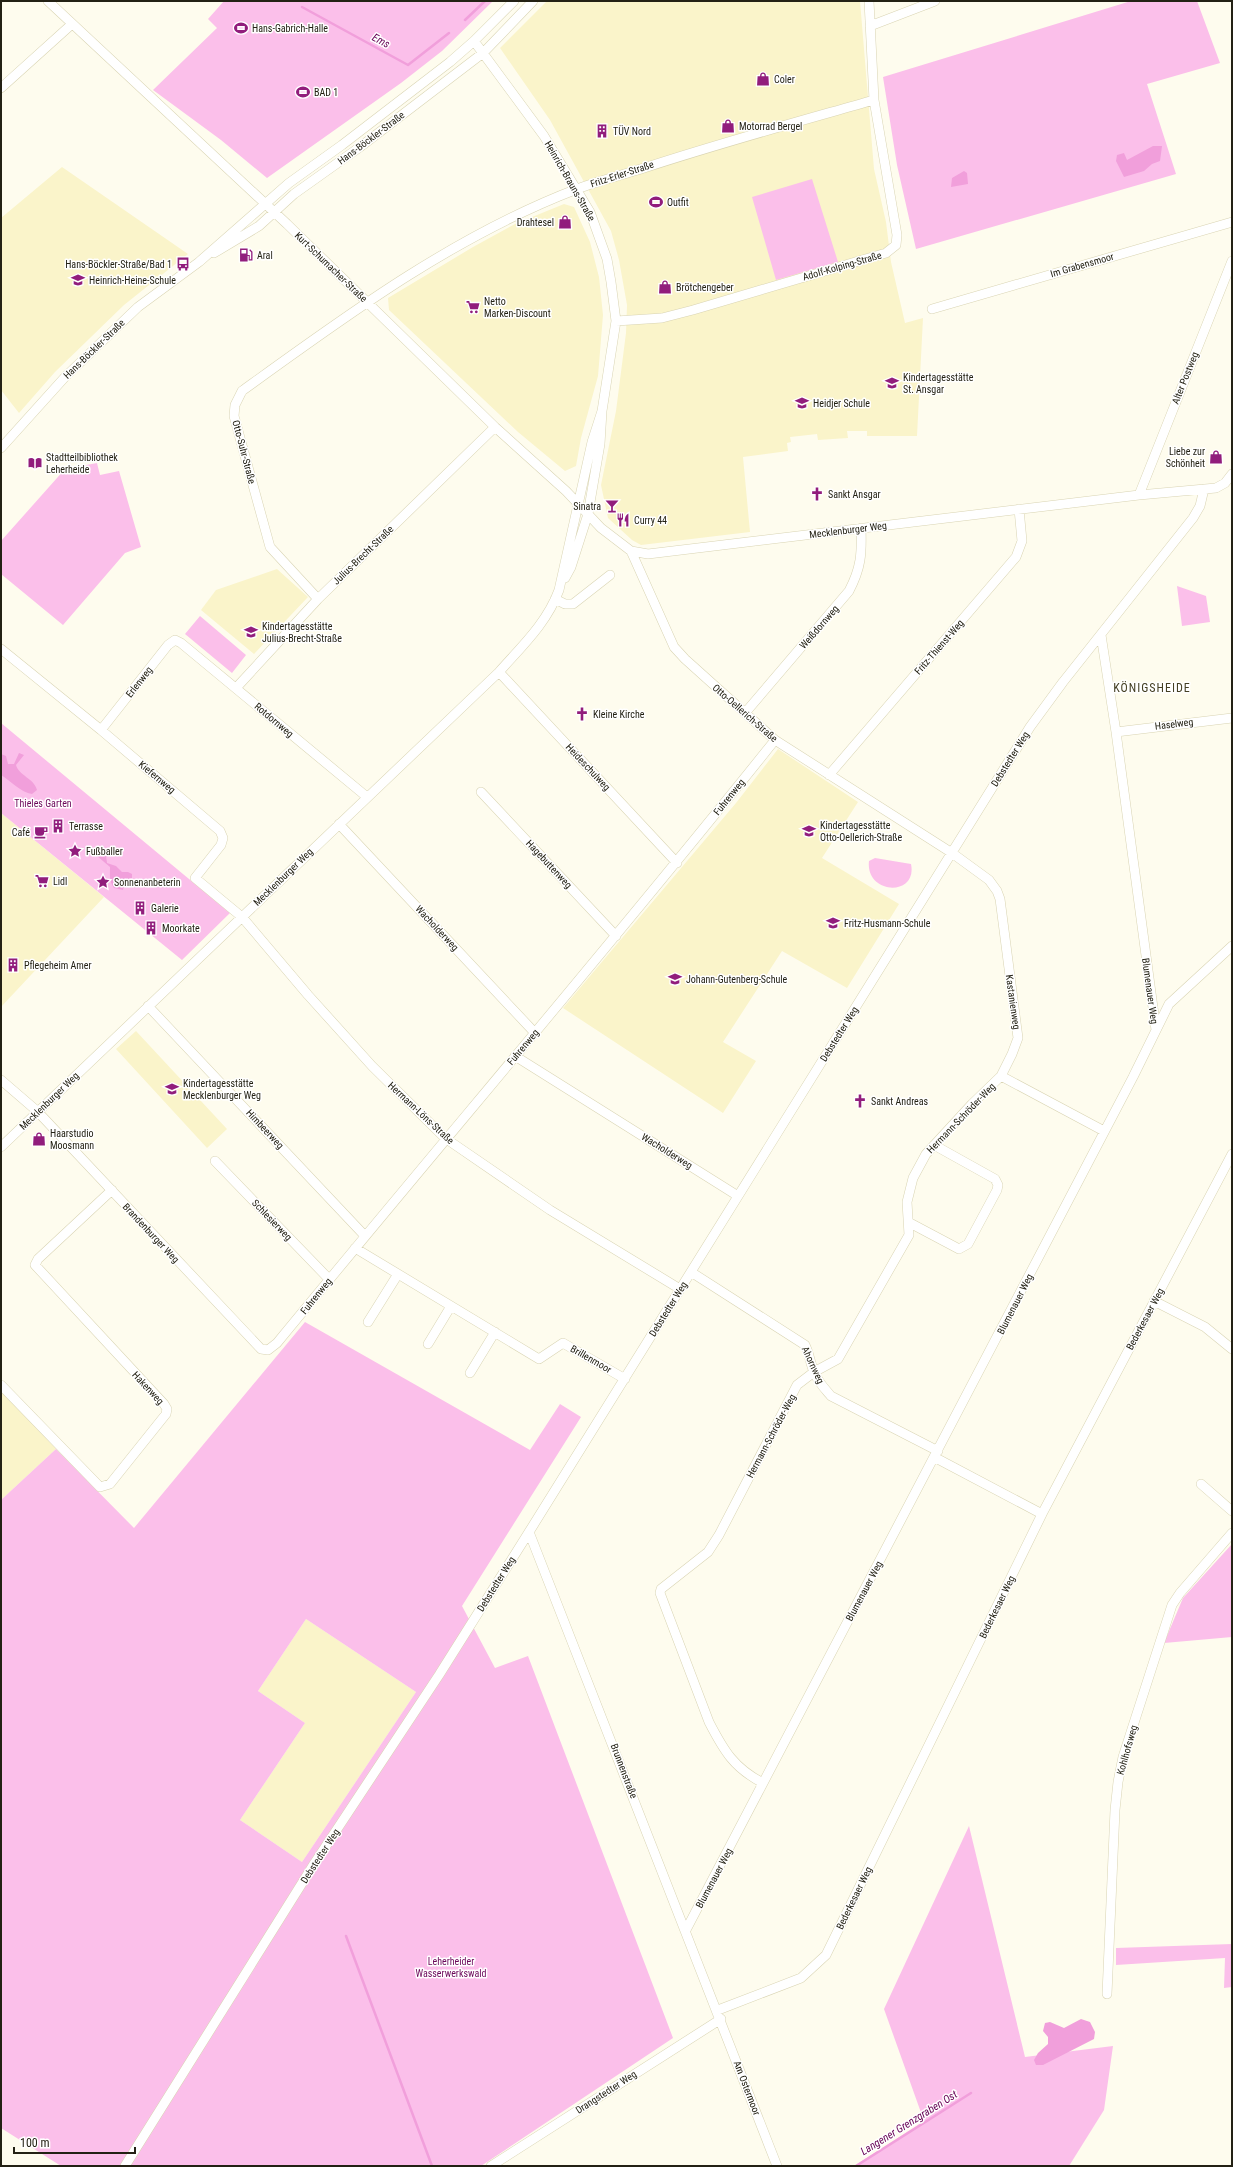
<svg xmlns="http://www.w3.org/2000/svg" width="1233" height="2167" font-family="'Roboto Condensed',sans-serif">
<rect width="100%" height="100%" fill="#fefcee"/>
<!-- built -->
<path fill="#faf4ca" d="M 547,1 L 860,1 L 874,169 L 886,222 L 891,262 L 905,323 L 923,318 L 917,436 L 867,436 L 867,431 L 847,431 L 848,438 L 818,440 L 817,434 L 790,437 L 791,442 L 787,443 L 788,451 L 743,457 L 750,532 L 641,545 L 632,540 L 608,518 L 601,485 L 616,411 L 626,333 L 627,305 L 619,260 L 611,231 L 550,120 L 500,48 Z
M 62,167 L 188,254 L 124,305 L 55,372 L 19,413 L 1,390 L 1,218 Z
M 564,204 L 574,207 L 590,242 L 599,277 L 603,315 L 598,376 L 581,438 L 576,466 L 565,471 L 518,432 L 389,310 L 388,298 L 473,247 L 515,224 Z
M 277,569 L 308,597 L 254,654 L 201,610 L 216,590 Z
M 778,749 L 858,802 L 822,858 L 899,904 L 847,988 L 782,951 L 723,1042 L 756,1061 L 723,1113 L 563,1008 L 736,803 Z
M 1,813 L 104,897 L 1,1007 Z
M 136,1031 L 227,1129 L 207,1148 L 116,1049 Z
M 1,1391 L 56,1449 L 1,1500 Z
M 306,1619 L 416,1692 L 302,1862 L 240,1820 L 305,1723 L 258,1691 Z"/>
<!-- green -->
<path fill="#fbbfea" fill-rule="evenodd" d="M 224,1 L 493,1 L 442,51 L 401,83 L 267,178 L 221,140 L 153,90 L 217,28 L 208,19 Z
M 1131,1 L 1197,1 L 1220,63 L 1147,84 L 1176,174 L 916,249 L 897,165 L 883,77 Z
M 812,179 L 838,262 L 776,280 L 752,197 Z
M 97,463 L 100,475 L 119,471 L 141,547 L 125,553 L 63,625 L 1,574 L 1,541 L 65,469 Z
M 1177,586 L 1206,596 L 1210,622 L 1182,626 Z
M 200,616 L 246,655 L 232,673 L 185,634 Z
M 1,723 L 230,913 L 182,960 L 1,813 Z
M 875,858 L 911,864 C 918,897 865,895 869,861 Z
M 305,1322 L 530,1450 L 560,1404 L 581,1417 L 462,1606 L 495,1668 L 528,1656 L 673,2038 L 481,2166 L 61,2166 L 1,2128 L 1,1500 L 56,1449 L 134,1528 ZM 306,1619 L 416,1692 L 302,1862 L 240,1820 L 305,1723 L 258,1691 Z
M 1232,1544 L 1232,1637 L 1164,1643 L 1183,1598 Z
M 969,1826 L 1025,2057 L 1113,2046 L 1104,2110 L 1069,2166 L 854,2166 L 924,2121 L 884,2009 Z
M 1232,1944 L 1232,1987 L 1224,1988 L 1225,1958 L 1116,1965 L 1116,1948 Z"/>
<!-- water -->
<path fill="#f19fdb" d="M 1153,146 L 1162,146 L 1160,161 L 1152,164 L 1144,171 L 1124,177 L 1116,161 L 1117,155 L 1124,153 L 1127,160 Z
M 964,171 L 967,173 L 968,184 L 951,187 L 952,178 Z
M 19,753 L 24,755 L 16,765 C 19,776 34,778 37,790 L 32,794 C 21,793 10,780 1,775 L 1,754 L 6,756 L 8,764 L 14,764 Z
M 99,853 L 106,855 L 107,863 L 116,866 L 122,872 L 128,872 L 132,874 L 132,878 L 122,882 L 124,886 L 123,890 L 114,888 C 109,881 110,876 110,867 L 97,856 Z
M 1081,2019 L 1090,2022 L 1095,2032 L 1094,2039 L 1043,2065 L 1036,2065 L 1034,2060 L 1038,2053 L 1048,2044 L 1048,2037 L 1043,2031 L 1045,2023 L 1050,2022 L 1064,2028 Z"/>
<g fill="none" stroke-linecap="round" stroke-linejoin="round">
<!-- stream -->
<path stroke="#f19fdb" stroke-width="2.5" d="M 302,7 L 408,65 L 449,33
M 465,20 L 485,1
M 346,1936 L 432,2166
M 856,2166 L 971,2093"/>
<!-- minor casing -->
<g stroke="#d9d4b3" stroke-width="10">
<path id="minor" d="M 48,1 L 287,224 L 495,427 L 566,491 L 601,528 L 631,551 L 648,554 L 1139,495 L 1216,488 L 1225,483 L 1232,474
M 870,26 L 935,1
M 474,41 L 544,136 L 590,212 L 607,259 L 611,282 L 616,321 L 602,411 L 600,444 L 588,514 L 571,567 L 565,578
M 1,88 L 72,24
M 214,253 L 259,226 L 294,194 L 360,147 L 483,53 L 533,1
M 932,309 L 1232,222
M 616,321 L 662,318 L 693,310 L 886,253 L 896,245 L 897,235 L 874,100 L 869,1
M 1,448 L 65,377 L 138,307 L 199,262 L 289,183 L 342,145 L 450,62 L 474,41 L 514,1
M 1139,495 L 1232,261
M 631,551 L 674,647 L 685,659 L 775,740 L 952,853 L 989,880 L 997,891 L 1000,899 L 1018,1038 L 1012,1054 L 1001,1076 L 972,1104 L 926,1154 L 913,1178 L 907,1202 L 909,1235 L 838,1359 L 814,1372 L 797,1385 L 719,1535 L 708,1552 L 661,1589 L 660,1593 L 709,1722 C 724,1751 734,1768 763,1783
M 318,599 L 270,547 L 234,416 L 235,405 L 242,391 C 347,315 454,236 577,189 C 598,181 622,175 644,168 C 720,143 797,122 874,100
M 555,599 L 565,604 L 573,604 L 610,575
M 1101,635 L 1116,732 L 1156,1030
M 1,649 L 101,730 L 220,831 L 223,838 L 221,845 L 195,878 L 242,917 L 308,995 L 372,1066 L 445,1138 L 550,1210 L 680,1289
M 499,672 L 677,863
M 236,688 L 318,599 L 495,427
M 745,713 L 849,591 C 861,568 862,554 861,528
M 101,730 L 168,645 L 175,640 L 181,643 L 367,797
M 1116,732 L 1232,718
M 829,775 L 1016,557 L 1022,541 L 1019,509
M 481,792 L 616,936
M 339,824 L 535,1033
M 148,1006 L 365,1236
M 515,1056 L 738,1196
M 1001,1076 L 1104,1131
M 1,1080 L 37,1111 L 261,1349 L 268,1350 L 277,1343 C 442,1142 612,944 775,740
M 1,1147 L 499,672 C 521,647 547,623 559,590 L 592,442 L 602,411
M 215,1161 L 329,1279
M 910,1223 L 959,1249 L 968,1244 L 997,1190 L 998,1185 L 995,1179 L 934,1145
M 355,1248 L 539,1359 L 563,1343 L 625,1379
M 691,1272 L 805,1345 C 810,1355 810,1363 814,1372 C 818,1382 825,1389 831,1396 L 938,1451
M 1154,1301 L 1205,1327 L 1232,1349
M 368,1322 L 398,1274
M 428,1344 L 451,1306
M 470,1373 L 495,1332
M 1,1385 L 100,1487 L 110,1484 L 166,1414 L 167,1409 L 164,1404 L 35,1265 L 38,1259 L 112,1190
M 934,1457 L 1042,1514
M 1201,1484 L 1232,1511
M 529,1532 L 777,2166
M 686,1930 L 1133,1077 L 1169,1004 L 1232,946
M 1107,1994 L 1115,1810 L 1118,1782 L 1123,1757 L 1172,1605 L 1180,1593 L 1232,1533
M 718,2010 L 801,1978 L 826,1955 L 1042,1514 L 1232,1154
M 125,2166 L 314,1864 L 439,1675 L 529,1532 L 1030,727 L 1063,682 L 1193,518 L 1200,506 L 1204,489
M 491,2166 L 721,2019"/>
</g>
<!-- minor -->
<use href="#minor" stroke="#fff" stroke-width="9"/>
</g>
<!-- icons -->
<defs>
<g id="stadium-bare" transform="scale(1.08)"><path d="M0-5a6.5 5 0 1 0 0 10a6.5 5 0 1 0 0-10ZM-3.5-1.8h7v3.6h-7Z" fill="#911d7c" stroke="#fff" stroke-width="2.5" paint-order="stroke"/></g>
<g id="shop-bare" transform="scale(1.08)"><path d="M-5-2.5h2.3a2.7 3.5 0 0 1 5.4 0H5L5.5 6h-11ZM-1.5-2.5h3a1.5 2.3 0 0 0-3 0Z" fill="#911d7c" stroke="#fff" stroke-width="2.5" paint-order="stroke"/></g>
<g id="building-bare" transform="scale(1.08)"><path d="M-4-6H4V6H1V3H-1V6H-4ZM-2.5-4.3h1.7v1.8h-1.7ZM.8-4.3h1.7v1.8H.8ZM-2.5-1h1.7V.8h-1.7ZM.8-1h1.7V.8H.8Z" fill="#911d7c" stroke="#fff" stroke-width="2.5" paint-order="stroke"/></g>
<g id="fuel-bare" transform="scale(1.08)"><path d="M-5.5-6h7V0h2V4h1.3V-2.5L3-4.5l.8-.8L6-3V5H2.5V1h-1V6h-7ZM-4.2-4.7v3.2H.2V-4.7Z" fill="#911d7c" stroke="#fff" stroke-width="2.5" paint-order="stroke"/></g>
<g id="bus-bare" transform="scale(1.08)"><path d="M-5-6H5V4H4V6H2V4H-2V6H-4V4H-5ZM-3.5-4V0h7V-4ZM-3.5 1.2v1.5H-2V1.2ZM2 1.2v1.5H3.5V1.2Z" fill="#911d7c" stroke="#fff" stroke-width="2.5" paint-order="stroke"/></g>
<g id="school-bare" transform="scale(1.08)"><path d="M0-5L7-2L0 1L-7-2ZM-4 1L0 2.5L4 1V4Q0 6-4 4Z" fill="#911d7c" stroke="#fff" stroke-width="2.5" paint-order="stroke"/></g>
<g id="supermarket-bare" transform="scale(1.08)"><path d="M-6-5.5h2.5l.6 2H6L4.5 2H-2.5L-4.4-4H-6ZM-1.5 3.2a1.3 1.3 0 1 0 .1 0ZM3 3.2a1.3 1.3 0 1 0 .1 0Z" fill="#911d7c" stroke="#fff" stroke-width="2.5" paint-order="stroke"/></g>
<g id="library-bare" transform="scale(1.08)"><path d="M-6-4Q-3-5.5-.7-3.5V5Q-3 3-6 4ZM6-4Q3-5.5 .7-3.5V5Q3 3 6 4Z" fill="#911d7c" stroke="#fff" stroke-width="2.5" paint-order="stroke"/></g>
<g id="church-bare" transform="scale(1.08)"><path d="M-1.2-6h2.4v3.5h3.3v2.4h-3.3V6h-2.4V-.1h-3.3v-2.4h3.3Z" fill="#911d7c" stroke="#fff" stroke-width="2.5" paint-order="stroke"/></g>
<g id="bar-bare" transform="scale(1.08)"><path d="M-6-5H6L.8 .8V4.5H3.5V6h-7V4.5H-.8V.8Z" fill="#911d7c" stroke="#fff" stroke-width="2.5" paint-order="stroke"/></g>
<g id="restaurant-bare" transform="scale(1.08)"><path d="M-5-6h1v4h1v-4h1v4h1v-4h1v5L-1.5 .5V6h-2V.5L-5-1ZM5-6V6H3V1.5H1.5Q1.5-4 5-6Z" fill="#911d7c" stroke="#fff" stroke-width="2.5" paint-order="stroke"/></g>
<g id="cafe-bare" transform="scale(1.08)"><path d="M-5.5-4.5H6V0H3Q3 3.5 0 3.5H-2.5Q-5.5 3.5-5.5 0ZM3-3.2v2h1.7v-2ZM-6 4.5H4V6H-6Z" fill="#911d7c" stroke="#fff" stroke-width="2.5" paint-order="stroke"/></g>
<g id="sight-bare" transform="scale(1.08)"><path d="M0-6L1.8-2.2L6-1.7L2.9 1.2L3.7 5.4L0 3.3L-3.7 5.4L-2.9 1.2L-6-1.7L-1.8-2.2Z" fill="#911d7c" stroke="#fff" stroke-width="2.5" paint-order="stroke"/></g>
</defs>
<g fill-rule="evenodd">
<use href="#stadium-bare" x="241" y="28"/>
<use href="#shop-bare" x="763" y="79"/>
<use href="#stadium-bare" x="303" y="92"/>
<use href="#shop-bare" x="728" y="126"/>
<use href="#building-bare" x="602" y="131"/>
<use href="#stadium-bare" x="656" y="202"/>
<use href="#shop-bare" x="565" y="222"/>
<use href="#fuel-bare" x="246" y="255"/>
<use href="#bus-bare" x="183" y="264"/>
<use href="#school-bare" x="78" y="280"/>
<use href="#shop-bare" x="665" y="287"/>
<use href="#supermarket-bare" x="473" y="307"/>
<use href="#school-bare" x="892" y="383"/>
<use href="#school-bare" x="802" y="403"/>
<use href="#shop-bare" x="1216" y="457"/>
<use href="#library-bare" x="35" y="463"/>
<use href="#church-bare" x="817" y="494"/>
<use href="#bar-bare" x="612" y="506"/>
<use href="#restaurant-bare" x="623" y="520"/>
<use href="#school-bare" x="251" y="632"/>
<use href="#church-bare" x="582" y="714"/>
<use href="#building-bare" x="58" y="826"/>
<use href="#school-bare" x="809" y="831"/>
<use href="#cafe-bare" x="41" y="832"/>
<use href="#sight-bare" x="75" y="851"/>
<use href="#supermarket-bare" x="42" y="881"/>
<use href="#sight-bare" x="103" y="882"/>
<use href="#building-bare" x="140" y="908"/>
<use href="#school-bare" x="833" y="923"/>
<use href="#building-bare" x="151" y="928"/>
<use href="#building-bare" x="13" y="965"/>
<use href="#school-bare" x="675" y="979"/>
<use href="#school-bare" x="172" y="1089"/>
<use href="#church-bare" x="860" y="1101"/>
<use href="#shop-bare" x="39" y="1139"/>
</g>
<g text-anchor="middle" dominant-baseline="central" stroke-width="3" stroke-linejoin="round" paint-order="stroke">
<!-- poi labels -->
<g font-size="10" fill="#232114" stroke="#fff" text-anchor="start">
<text x="252" y="28">Hans-Gabrich-Halle</text>
<text x="774" y="79">Coler</text>
<text x="314" y="92">BAD 1</text>
<text x="739" y="126">Motorrad Bergel</text>
<text x="613" y="131">TÜV Nord</text>
<text x="667" y="202">Outfit</text>
<text x="554" y="222" text-anchor="end">Drahtesel</text>
<text x="257" y="255">Aral</text>
<text x="172" y="264" text-anchor="end">Hans-Böckler-Straße/Bad 1</text>
<text x="89" y="280">Heinrich-Heine-Schule</text>
<text x="676" y="287">Brötchengeber</text>
<text x="484" y="301">Netto<tspan x="484" dy="12">Marken-Discount</tspan></text>
<text x="903" y="377">Kindertagesstätte<tspan x="903" dy="12">St. Ansgar</tspan></text>
<text x="813" y="403">Heidjer Schule</text>
<text x="1205" y="451" text-anchor="end">Liebe zur<tspan x="1205" dy="12">Schönheit</tspan></text>
<text x="46" y="457">Stadtteilbibliothek<tspan x="46" dy="12">Leherheide</tspan></text>
<text x="828" y="494">Sankt Ansgar</text>
<text x="601" y="506" text-anchor="end">Sinatra</text>
<text x="634" y="520">Curry 44</text>
<text x="262" y="626">Kindertagesstätte<tspan x="262" dy="12">Julius-Brecht-Straße</tspan></text>
<text x="593" y="714">Kleine Kirche</text>
<text x="820" y="825">Kindertagesstätte<tspan x="820" dy="12">Otto-Oellerich-Straße</tspan></text>
<text x="69" y="826">Terrasse</text>
<text x="30" y="832" text-anchor="end">Café</text>
<text x="86" y="851">Fußballer</text>
<text x="53" y="881">Lidl</text>
<text x="114" y="882">Sonnenanbeterin</text>
<text x="151" y="908">Galerie</text>
<text x="844" y="923">Fritz-Husmann-Schule</text>
<text x="162" y="928">Moorkate</text>
<text x="24" y="965">Pflegeheim Amer</text>
<text x="686" y="979">Johann-Gutenberg-Schule</text>
<text x="183" y="1083">Kindertagesstätte<tspan x="183" dy="12">Mecklenburger Weg</tspan></text>
<text x="871" y="1101">Sankt Andreas</text>
<text x="50" y="1133">Haarstudio<tspan x="50" dy="12">Moosmann</tspan></text>
</g>
<!-- street labels -->
<g font-size="10" fill="#232114" stroke="#fff">
<text transform="translate(371 138) rotate(-37)">Hans-Böckler-Straße</text>
<text transform="translate(622 174) rotate(-18)">Fritz-Erler-Straße</text>
<text transform="translate(570 181) rotate(60)">Heinrich-Brauns-Straße</text>
<text transform="translate(1082 265) rotate(-16)">Im Grabensmoor</text>
<text transform="translate(842 266) rotate(-16)">Adolf-Kolping-Straße</text>
<text transform="translate(331 267) rotate(44)">Kurt-Schumacher-Straße</text>
<text transform="translate(94 349) rotate(-44)">Hans-Böckler-Straße</text>
<text transform="translate(1185 378) rotate(-68)">Alter Postweg</text>
<text transform="translate(244 452) rotate(75)">Otto-Suhr-Straße</text>
<text transform="translate(848 530) rotate(-7)">Mecklenburger Weg</text>
<text transform="translate(363 555) rotate(-44)">Julius-Brecht-Straße</text>
<text transform="translate(819 627) rotate(-49)">Weißdornweg</text>
<text transform="translate(939 647) rotate(-49)">Fritz-Thienst-Weg</text>
<text transform="translate(139 682) rotate(-52)">Erlenweg</text>
<text transform="translate(745 713) rotate(41)">Otto-Oellerich-Straße</text>
<text transform="translate(274 720) rotate(40)">Rotdornweg</text>
<text transform="translate(1174 724) rotate(-7)">Haselweg</text>
<text transform="translate(1010 759) rotate(-58)">Debstedter Weg</text>
<text transform="translate(588 767) rotate(47)">Heideschulweg</text>
<text transform="translate(157 777) rotate(40)">Kiefernweg</text>
<text transform="translate(729 797) rotate(-51)">Fuhrenweg</text>
<text transform="translate(549 864) rotate(47)">Hagebuttenweg</text>
<text transform="translate(283 877) rotate(-44)">Mecklenburger Weg</text>
<text transform="translate(437 928) rotate(47)">Wacholderweg</text>
<text transform="translate(1150 991) rotate(82)">Blumenauer Weg</text>
<text transform="translate(1013 1002) rotate(82)">Kastanienweg</text>
<text transform="translate(839 1034) rotate(-58)">Debstedter Weg</text>
<text transform="translate(523 1047) rotate(-50)">Fuhrenweg</text>
<text transform="translate(49 1101) rotate(-44)">Mecklenburger Weg</text>
<text transform="translate(421 1113) rotate(43)">Hermann-Löns-Straße</text>
<text transform="translate(961 1118) rotate(-46)">Hermann-Schröder-Weg</text>
<text transform="translate(265 1129) rotate(47)">Himbeerweg</text>
<text transform="translate(667 1151) rotate(32)">Wacholderweg</text>
<text transform="translate(272 1220) rotate(46)">Schlesierweg</text>
<text transform="translate(151 1233) rotate(47)">Brandenburger Weg</text>
<text transform="translate(316 1296) rotate(-51)">Fuhrenweg</text>
<text transform="translate(1015 1304) rotate(-63)">Blumenauer Weg</text>
<text transform="translate(668 1309) rotate(-58)">Debstedter Weg</text>
<text transform="translate(1145 1319) rotate(-62)">Bederkesaer Weg</text>
<text transform="translate(591 1359) rotate(30)">Brillenmoor</text>
<text transform="translate(813 1365) rotate(65)">Ahornweg</text>
<text transform="translate(148 1388) rotate(47)">Hakenweg</text>
<text transform="translate(771 1436) rotate(-62)">Hermann-Schröder-Weg</text>
<text transform="translate(496 1584) rotate(-58)">Debstedter Weg</text>
<text transform="translate(864 1591) rotate(-62)">Blumenauer Weg</text>
<text transform="translate(997 1607) rotate(-64)">Bederkesaer Weg</text>
<text transform="translate(1127 1750) rotate(-74)">Kohlhofsweg</text>
<text transform="translate(624 1771) rotate(69)">Brunnenstraße</text>
<text transform="translate(320 1856) rotate(-57)">Debstedter Weg</text>
<text transform="translate(714 1878) rotate(-62)">Blumenauer Weg</text>
<text transform="translate(854 1898) rotate(-64)">Bederkesaer Weg</text>
<text transform="translate(747 2088) rotate(69)">Am Ostermoor</text>
<text transform="translate(606 2092) rotate(-33)">Drangstedter Weg</text>
</g>
<!-- park labels -->
<g font-size="10" fill="#6b085a" stroke="#fff">
<text x="43" y="803">Thieles Garten</text>
<text x="451" y="1961">Leherheider<tspan x="451" dy="12">Wasserwerkswald</tspan></text>
</g>
<!-- water labels -->
<g font-size="11" font-style="italic" fill="#650055" stroke="#fff">
<text transform="translate(381 41) rotate(28)">Ems</text>
<text transform="translate(909 2123) rotate(-32)">Langener Grenzgraben Ost</text>
</g>
<!-- quarter labels -->
<g font-size="12" letter-spacing="1" fill="#454024" stroke="#fff">
<text x="1152" y="688">KÖNIGSHEIDE</text>
</g>
</g>
<!-- border -->
<rect width="1233" height="2167" fill="none" stroke="#232114" stroke-width="4"/>
<!-- scale -->
<path d="M14 2147v6h121v-6" fill="none" stroke="#232114" stroke-width="2"/>
<text x="20" y="2147" font-size="12" fill="#232114" stroke="#ffffff" stroke-width="3" paint-order="stroke">100 m</text>
</svg>
